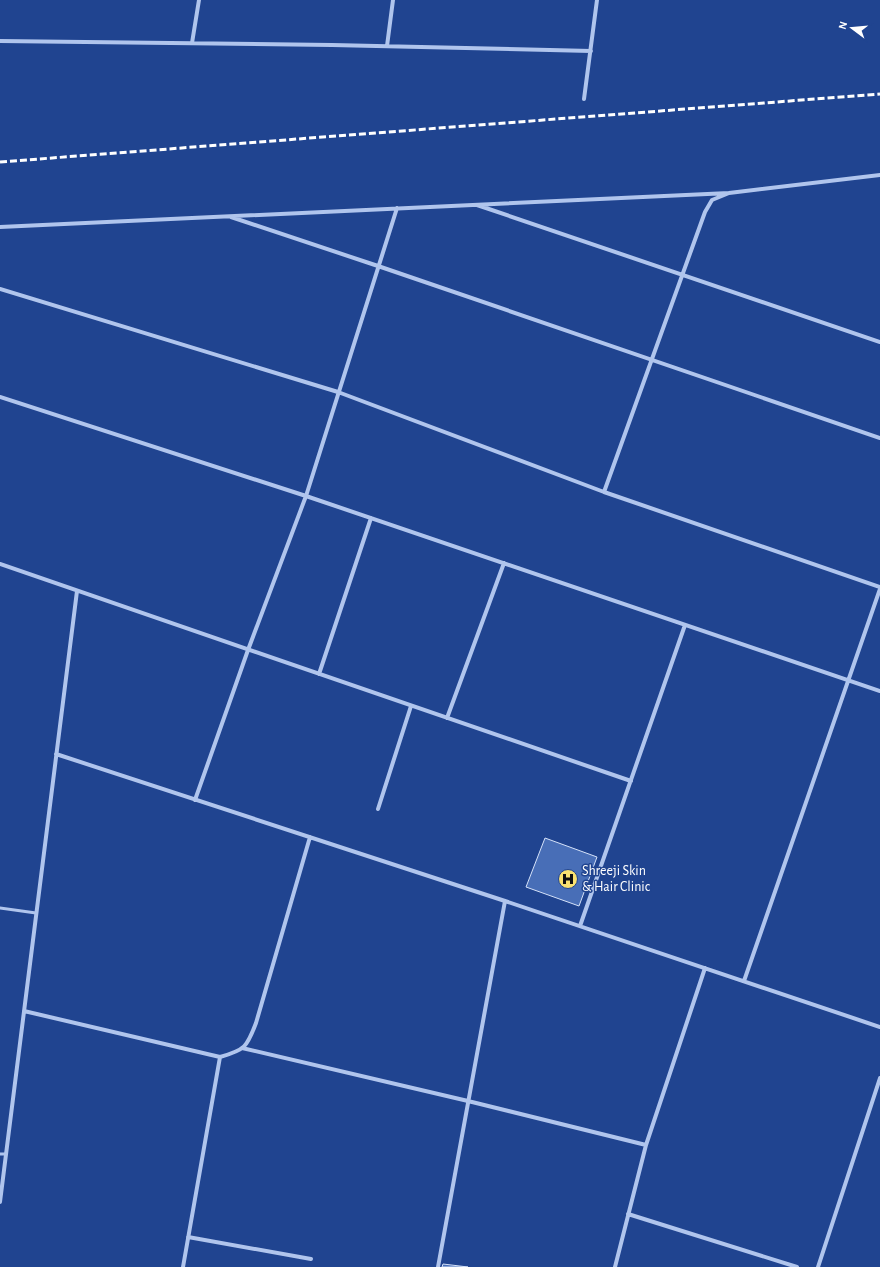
<svg xmlns="http://www.w3.org/2000/svg" width="880" height="1267" font-family="'Alegreya Sans',sans-serif">
<rect width="100%" height="100%" fill="#204490"/>
<!-- building -->
<path fill="#486eb7" stroke="#d5e2f9" d="M 545,838 L 597,857 L 579,906 L 526,887 Z
M 443,1264 L 468,1267 L 442,1267 Z"/>
<g fill="none" stroke-linecap="round" stroke-linejoin="round">
<!-- lane -->
<path stroke="#b0c5ed" stroke-width="3" d="M 0,908 L 36,913
M 0,1154 L 6,1154"/>
<!-- street -->
<path stroke="#b0c5ed" stroke-width="4" d="M 0,41 L 332,45 L 591,51
M 192,43 L 199,0
M 387,46 L 393,0
M 584,99 L 597,0
M 477,205 L 880,342
M 231,217 L 378,266 L 880,438
M 0,227 L 729,193
M 0,289 L 338,392 L 604,492 L 880,587
M 0,397 L 306,496 L 880,691
M 604,492 L 705,212 L 712,200 L 729,193 L 880,175
M 0,564 L 631,781
M 319,674 L 371,518
M 447,718 L 504,563
M 56,754 L 505,901 L 880,1027
M 195,800 L 248,650 L 306,496 L 397,208
M 378,809 L 411,706
M 580,926 L 685,625
M 744,981 L 880,589
M 24,1011 L 220,1057 C 245,1050 247,1047 256,1023 L 310,837
M 242,1048 L 468,1101 L 646,1145
M 0,1202 L 77,591
M 628,1214 L 797,1267
M 188,1237 L 311,1259
M 183,1267 L 220,1057
M 438,1267 L 505,901
M 615,1267 L 646,1145 L 705,968
M 818,1267 L 880,1078"/>
<!-- rail -->
<path stroke="#fff" stroke-width="3" stroke-dasharray="7 3" stroke-linecap="butt" d="M 0,162 L 880,94"/>
</g>
<!-- icons -->
<defs>
<g id="hospital-disc" transform="scale(1)"><circle r="9.5" fill="#fae270" stroke="#204490"/><path d="M-5-5h3v3.5h4V-5h3V5h-3V1.5h-4V5h-3Z" fill="#111"/></g>
</defs>
<g fill-rule="evenodd">
<use href="#hospital-disc" x="568" y="879"/>
</g>
<g text-anchor="middle" dominant-baseline="central" stroke-width="3" stroke-linejoin="round" paint-order="stroke">
<!-- poi labels -->
<g font-size="14" fill="#fff" stroke="#204490" text-anchor="start">
<text x="582" y="871">Shreeji Skin<tspan x="582" dy="16">&amp; Hair Clinic</tspan></text>
</g>
</g>
<!-- north arrow -->
<g transform="translate(852 28) rotate(286)" stroke="#204490" stroke-width="3" paint-order="stroke">
<path d="M0-3L7 15L0 10L-7 15Z" fill="#ffffff"/>
<text y="-6" font-size="11" font-weight="bold" text-anchor="middle" fill="#ffffff">N</text>
</g>
</svg>
